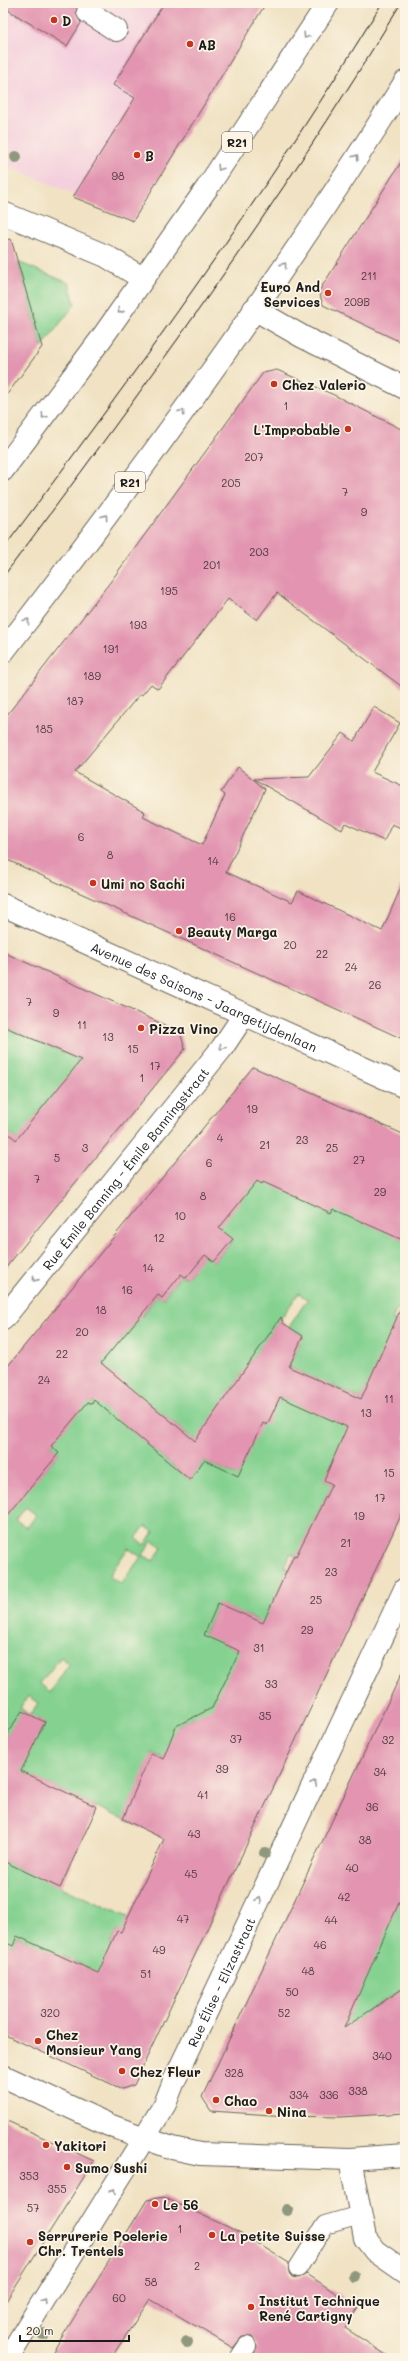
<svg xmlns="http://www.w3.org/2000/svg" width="408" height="2361" font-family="Mali,sans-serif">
<rect width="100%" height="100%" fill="#fcf5e5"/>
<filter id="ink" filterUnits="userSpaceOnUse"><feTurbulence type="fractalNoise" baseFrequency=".025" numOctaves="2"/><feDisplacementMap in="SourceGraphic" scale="8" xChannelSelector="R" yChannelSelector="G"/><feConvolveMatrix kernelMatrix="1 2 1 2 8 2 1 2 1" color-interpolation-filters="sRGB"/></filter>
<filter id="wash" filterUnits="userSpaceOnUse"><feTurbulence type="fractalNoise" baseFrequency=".012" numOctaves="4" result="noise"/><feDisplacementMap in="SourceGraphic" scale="16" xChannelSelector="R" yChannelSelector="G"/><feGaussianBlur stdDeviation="0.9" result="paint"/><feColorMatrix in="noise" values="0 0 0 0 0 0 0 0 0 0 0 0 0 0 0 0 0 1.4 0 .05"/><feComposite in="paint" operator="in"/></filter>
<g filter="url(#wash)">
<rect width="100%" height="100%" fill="#f0e2c3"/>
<!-- built -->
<path fill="#f4cfde" d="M 3,3 L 266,3 L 133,221 L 73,197 L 74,194 L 3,164 Z"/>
<!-- green -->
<path fill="#84d190" stroke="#507656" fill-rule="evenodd" d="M 18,262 L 69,283 L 75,304 L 42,347 Z
M 3,1026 L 107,1072 L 25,1147 L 5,1129 L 3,1131 Z
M 235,1166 L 329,1189 L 320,1210 L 330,1214 L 337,1200 L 405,1241 L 405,1311 L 397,1308 L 392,1321 L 397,1323 L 370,1403 L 331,1385 L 322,1402 L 373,1425 L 335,1456 L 324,1480 L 332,1484 L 297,1556 L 291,1553 L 284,1567 L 288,1569 L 267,1627 L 257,1620 L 218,1604 L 204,1634 L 246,1654 L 217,1728 L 193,1717 L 176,1726 L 180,1730 L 165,1759 L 151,1753 L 146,1814 L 140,1827 L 5,1764 L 3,1490 L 40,1476 L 59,1453 L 51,1446 L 86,1400 L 92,1404 L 96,1399 L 101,1363 L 139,1318 L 140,1319 L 157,1295 L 163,1298 L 181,1275 L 186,1278 L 192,1271 L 196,1247 L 214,1262 L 233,1240 L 219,1228 ZM 299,1293 L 307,1300 L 289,1327 L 303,1336 L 289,1367 L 318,1380 L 306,1408 L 274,1394 L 238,1476 L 204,1460 L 190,1480 L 124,1425 L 145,1400 L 208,1451 L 239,1403 L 229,1392 ZM 26,1507 L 36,1515 L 27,1528 L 16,1520 ZM 145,1526 L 154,1532 L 144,1545 L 136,1538 ZM 152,1541 L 162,1548 L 153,1561 L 143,1555 ZM 128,1548 L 141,1557 L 121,1584 L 109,1576 ZM 61,1657 L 69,1664 L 50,1693 L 40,1683 ZM 28,1696 L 38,1703 L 30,1715 L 20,1708 ZM 37,1718 L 45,1723 L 38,1737 L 30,1732 Z
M 405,1859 L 405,1987 L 365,2013 L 369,2063 L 261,2028 Z
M 3,1861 L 132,1919 L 125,1934 L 117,1931 L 111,1944 L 112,1965 L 82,1984 L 89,1968 L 58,1954 L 50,1970 L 20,1956 L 27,1940 L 17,1936 L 13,1946 L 3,1941 Z"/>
<g id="blocks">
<!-- building -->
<path fill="#e294b0" d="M 3,3 L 80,3 L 76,12 L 81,23 L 67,46 L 3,7 Z
M 164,3 L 266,3 L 133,221 L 73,197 L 135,98 L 113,85 Z
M 405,156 L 405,344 L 323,305 L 319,291 Z
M 11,239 L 42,347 L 3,400 L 3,240 Z
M 277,370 L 334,395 L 405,431 L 405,689 L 277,593 L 257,620 L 228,599 L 158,689 L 151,684 L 142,695 L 140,694 L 75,772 L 145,812 L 143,817 L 202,845 L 225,795 L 221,792 L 238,767 L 265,789 L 226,872 L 292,902 L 298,891 L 382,931 L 405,878 L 405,1040 L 3,858 L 3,720 L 111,581 L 263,373 Z
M 374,707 L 400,723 L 372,772 L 405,787 L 405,830 L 392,824 L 384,841 L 345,823 L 342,830 L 254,779 L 309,777 L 343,733 L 354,741 Z
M 3,952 L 180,1032 L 185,1049 L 3,1271 L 3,1128 L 16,1140 L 81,1060 L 3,1026 Z
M 253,1067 L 405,1135 L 405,1241 L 333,1209 L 331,1213 L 263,1182 L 262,1184 L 257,1181 L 219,1228 L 233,1239 L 214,1262 L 205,1255 L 186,1278 L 181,1274 L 162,1298 L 158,1295 L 101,1363 L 195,1441 L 281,1317 L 283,1323 L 303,1336 L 289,1367 L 361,1399 L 405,1299 L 405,1507 L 134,2085 L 122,2089 L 3,2034 L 3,1941 L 13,1946 L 17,1936 L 98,1973 L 117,1931 L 121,1932 L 164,1839 L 123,1819 L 151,1753 L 163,1759 L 176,1726 L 212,1708 L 240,1651 L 204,1635 L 218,1603 L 263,1623 L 294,1555 L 296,1556 L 332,1484 L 324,1480 L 347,1427 L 280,1397 L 267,1425 L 263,1423 L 238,1476 L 204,1460 L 190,1480 L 94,1400 L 92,1404 L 88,1402 L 51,1446 L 59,1453 L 3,1521 L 3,1372 Z
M 405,1666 L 405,1889 L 344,2028 L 405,1987 L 405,2113 L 340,2117 L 287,2116 L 211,2111 L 202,2097 Z
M 22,1711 L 45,1722 L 21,1771 L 97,1807 L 60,1888 L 3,1861 L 3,1740 Z
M 3,2119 L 94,2161 L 3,2306 Z
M 163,2197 L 241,2233 L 289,2263 L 289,2273 L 292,2277 L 298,2278 L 307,2274 L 358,2308 L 345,2328 L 391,2358 L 252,2358 L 257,2346 L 252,2337 L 242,2337 L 233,2348 L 150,2299 L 111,2358 L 49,2358 L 147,2200 Z"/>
</g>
</g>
<g filter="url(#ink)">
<use href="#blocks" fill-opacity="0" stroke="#666156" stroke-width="1"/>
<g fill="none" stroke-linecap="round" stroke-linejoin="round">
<!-- lane casing -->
<g stroke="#666156" stroke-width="20">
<path id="lane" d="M 298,2268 L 325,2225 L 360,2215
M 239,2358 L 247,2346"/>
</g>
<!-- street casing -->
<g stroke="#666156" stroke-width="24">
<g id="street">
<path d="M 88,12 L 116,30"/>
<path d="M 3,213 L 106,256 L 142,278"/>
<path d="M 254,309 L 303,337 L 405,388"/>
<path id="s1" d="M 3,905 L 405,1087"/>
<path id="s2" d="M 3,1319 L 222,1048 L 244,1015"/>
<path d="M 3,2076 L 109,2125 L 172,2148 L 200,2154 L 350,2159 L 405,2155"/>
<path d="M 350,2159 L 365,2238 L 375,2251 L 405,2272"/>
<path id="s3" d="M 8,2358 L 165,2104 L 174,2081 L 405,1589"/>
</g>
</g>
<!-- primary casing -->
<g stroke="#666156" stroke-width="24">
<path id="primary" d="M 3,470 L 101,339 L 207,188 L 328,3
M 3,652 C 145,469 282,279 405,82"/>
</g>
<!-- lane -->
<use href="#lane" stroke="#fff" stroke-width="18"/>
<!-- street -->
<use href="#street" stroke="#fff" stroke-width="22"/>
<!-- primary -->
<use href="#primary" stroke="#fff" stroke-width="22"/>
<!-- tram -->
<path stroke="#1c1c1c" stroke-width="1" d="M 3,549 C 136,373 267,192 382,3
M 3,577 C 142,391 281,202 401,3"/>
</g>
<!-- trees -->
<g fill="#8f987e">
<circle cx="16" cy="157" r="6"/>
<circle cx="265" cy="1853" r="6"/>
<circle cx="287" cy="2210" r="6"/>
<circle cx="354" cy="2276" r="6"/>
<circle cx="43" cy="2334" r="6"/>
<circle cx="187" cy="2342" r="6"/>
</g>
<!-- one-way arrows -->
<defs><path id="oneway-chevron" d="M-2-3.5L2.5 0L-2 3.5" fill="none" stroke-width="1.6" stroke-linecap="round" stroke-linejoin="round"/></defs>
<g stroke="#999">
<use href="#oneway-chevron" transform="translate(306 36) rotate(123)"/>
<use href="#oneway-chevron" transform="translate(356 157) rotate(-56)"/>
<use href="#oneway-chevron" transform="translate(220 168) rotate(123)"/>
<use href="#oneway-chevron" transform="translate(284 265) rotate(-55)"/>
<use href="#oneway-chevron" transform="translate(120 311) rotate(125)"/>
<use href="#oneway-chevron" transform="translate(182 412) rotate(-54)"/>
<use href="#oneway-chevron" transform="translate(44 416) rotate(127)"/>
<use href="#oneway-chevron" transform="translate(105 517) rotate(-54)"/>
<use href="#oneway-chevron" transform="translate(27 621) rotate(-52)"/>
<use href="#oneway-chevron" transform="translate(222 1047) rotate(126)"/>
<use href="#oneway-chevron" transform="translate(35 1279) rotate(129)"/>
<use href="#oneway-chevron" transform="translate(314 1783) rotate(-65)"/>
<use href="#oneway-chevron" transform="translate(259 1900) rotate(-65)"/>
<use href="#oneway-chevron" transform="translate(113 2191) rotate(-58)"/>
<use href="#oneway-chevron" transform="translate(44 2301) rotate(-58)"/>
</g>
</g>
<!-- markers -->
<g fill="#c8321e" stroke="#fcf5e5" stroke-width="1.5">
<circle cx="54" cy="20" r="4"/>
<circle cx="190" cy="44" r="4"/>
<circle cx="137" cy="155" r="4"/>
<circle cx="328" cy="293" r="4"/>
<circle cx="274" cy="384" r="4"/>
<circle cx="348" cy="429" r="4"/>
<circle cx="93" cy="883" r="4"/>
<circle cx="179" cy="931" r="4"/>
<circle cx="141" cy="1028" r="4"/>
<circle cx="38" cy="2041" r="4"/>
<circle cx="122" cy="2071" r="4"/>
<circle cx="216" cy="2100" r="4"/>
<circle cx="269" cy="2111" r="4"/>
<circle cx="46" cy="2145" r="4"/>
<circle cx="67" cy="2167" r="4"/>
<circle cx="155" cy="2204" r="4"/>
<circle cx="212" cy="2235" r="4"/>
<circle cx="30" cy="2242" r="4"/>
<circle cx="251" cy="2307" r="4"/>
</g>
<g text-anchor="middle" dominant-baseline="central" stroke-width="3.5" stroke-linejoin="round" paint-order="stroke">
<!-- number labels -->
<g font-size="11" fill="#4e3a41">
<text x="118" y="175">98</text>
<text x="369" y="275">211</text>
<text x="357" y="301">209B</text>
<text x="286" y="405">1</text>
<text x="254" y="456">207</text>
<text x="231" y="482">205</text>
<text x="345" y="491">7</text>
<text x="364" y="511">9</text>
<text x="259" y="551">203</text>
<text x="212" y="564">201</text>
<text x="169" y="590">195</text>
<text x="138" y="624">193</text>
<text x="111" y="648">191</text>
<text x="92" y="675">189</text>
<text x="75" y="700">187</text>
<text x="44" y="728">185</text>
<text x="81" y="836">6</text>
<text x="110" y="854">8</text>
<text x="213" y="860">14</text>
<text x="230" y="916">16</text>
<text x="290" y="944">20</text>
<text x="322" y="953">22</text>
<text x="351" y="966">24</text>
<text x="375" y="984">26</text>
<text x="29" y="1001">7</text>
<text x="56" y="1012">9</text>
<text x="82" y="1024">11</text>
<text x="108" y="1036">13</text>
<text x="133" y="1048">15</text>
<text x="155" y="1065">17</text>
<text x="142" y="1077">1</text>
<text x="252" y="1108">19</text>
<text x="220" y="1137">4</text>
<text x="302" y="1139">23</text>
<text x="265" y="1144">21</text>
<text x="85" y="1147">3</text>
<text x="332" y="1147">25</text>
<text x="57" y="1157">5</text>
<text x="359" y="1159">27</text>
<text x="209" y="1162">6</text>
<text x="37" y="1178">7</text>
<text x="380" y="1191">29</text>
<text x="203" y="1195">8</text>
<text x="180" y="1215">10</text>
<text x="159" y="1237">12</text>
<text x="148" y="1267">14</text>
<text x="127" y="1289">16</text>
<text x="101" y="1309">18</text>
<text x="82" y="1331">20</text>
<text x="62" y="1353">22</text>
<text x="44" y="1379">24</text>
<text x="389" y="1398">11</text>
<text x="366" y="1412">13</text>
<text x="389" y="1472">15</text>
<text x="380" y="1497">17</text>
<text x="359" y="1515">19</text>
<text x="346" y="1542">21</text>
<text x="331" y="1571">23</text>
<text x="316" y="1599">25</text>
<text x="307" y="1629">29</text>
<text x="259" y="1647">31</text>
<text x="271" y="1683">33</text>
<text x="265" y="1715">35</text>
<text x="236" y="1738">37</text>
<text x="388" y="1739">32</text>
<text x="222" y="1768">39</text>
<text x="380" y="1771">34</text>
<text x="203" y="1794">41</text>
<text x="372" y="1806">36</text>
<text x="194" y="1833">43</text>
<text x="365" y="1839">38</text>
<text x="352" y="1867">40</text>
<text x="191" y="1873">45</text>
<text x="344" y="1896">42</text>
<text x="183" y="1918">47</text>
<text x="331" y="1919">44</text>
<text x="320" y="1944">46</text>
<text x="159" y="1949">49</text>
<text x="308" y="1970">48</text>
<text x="146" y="1973">51</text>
<text x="292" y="1991">50</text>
<text x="50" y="2012">320</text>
<text x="284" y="2012">52</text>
<text x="382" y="2055">340</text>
<text x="234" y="2072">328</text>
<text x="358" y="2090">338</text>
<text x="299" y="2094">334</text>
<text x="329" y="2094">336</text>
<text x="29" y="2175">353</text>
<text x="57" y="2188">355</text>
<text x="33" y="2207">57</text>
<text x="180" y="2228">1</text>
<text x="197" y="2265">2</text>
<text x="151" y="2281">58</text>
<text x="119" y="2297">60</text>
</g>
<!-- shield labels -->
<g fill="#fcf5e5" stroke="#5f5d58" stroke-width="1">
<rect x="222" y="132" width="30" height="20" rx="3"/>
<rect x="115" y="472" width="30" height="20" rx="3"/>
</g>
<g font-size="12" font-weight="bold" fill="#1c1c1c">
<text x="237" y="142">R21</text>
<text x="130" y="482">R21</text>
</g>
<!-- poi labels -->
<g font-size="13" font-weight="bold" fill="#1c1c1c" stroke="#fcf5e5" text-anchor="start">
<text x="62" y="20">D</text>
<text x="198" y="44">AB</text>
<text x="145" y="155">B</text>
<text x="320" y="286" text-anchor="end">Euro And<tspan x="320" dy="15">Services</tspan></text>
<text x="282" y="384">Chez Valerio</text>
<text x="340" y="429" text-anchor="end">L'Improbable</text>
<text x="101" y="883">Umi no Sachi</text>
<text x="187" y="931">Beauty Marga</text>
<text x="149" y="1028">Pizza Vino</text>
<text x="46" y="2034">Chez<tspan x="46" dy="15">Monsieur Yang</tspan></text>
<text x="130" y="2071">Chez Fleur</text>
<text x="224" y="2100">Chao</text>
<text x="277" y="2111">Nina</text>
<text x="54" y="2145">Yakitori</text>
<text x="75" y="2167">Sumo Sushi</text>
<text x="163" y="2204">Le 56</text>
<text x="38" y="2235">Serrurerie Poelerie<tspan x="38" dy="15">Chr. Trentels</tspan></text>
<text x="220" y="2235">La petite Suisse</text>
<text x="259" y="2300">Institut Technique<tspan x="259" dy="15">René Cartigny</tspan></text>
</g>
<!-- street labels -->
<g font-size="13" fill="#1c1c1c" stroke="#fcf5e5">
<text stroke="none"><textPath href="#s1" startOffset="221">Avenue des Saisons - Jaargetijdenlaan</textPath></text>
<text stroke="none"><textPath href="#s2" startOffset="194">Rue Émile Banning - Émile Banningstraat</textPath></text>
<text stroke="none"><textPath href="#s3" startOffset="433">Rue Élise - Elizastraat</textPath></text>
</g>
</g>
<!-- margin -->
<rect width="408" height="2361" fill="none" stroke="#fcf5e5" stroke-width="16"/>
<!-- scale -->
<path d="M20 2335v6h109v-6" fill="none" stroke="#1c1c1c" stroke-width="2"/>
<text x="26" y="2335" font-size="12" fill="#1c1c1c" stroke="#fcf5e5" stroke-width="3" paint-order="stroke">20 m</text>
</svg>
